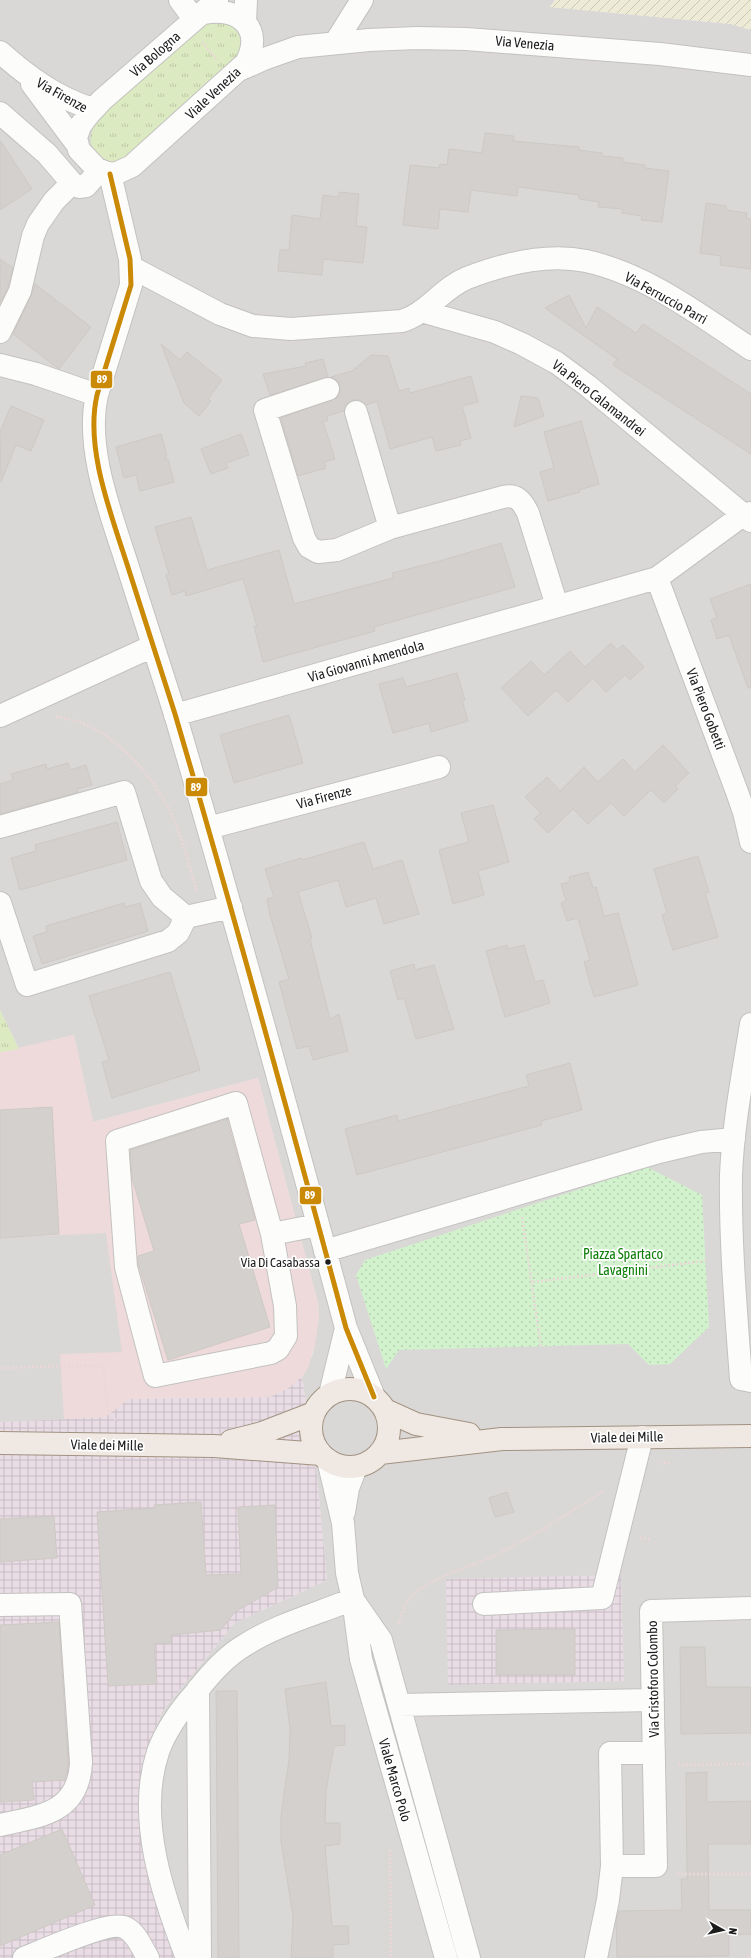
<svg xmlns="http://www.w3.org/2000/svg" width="751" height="1958" font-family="'Asap Condensed',sans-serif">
<defs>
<pattern id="industrial-grid" width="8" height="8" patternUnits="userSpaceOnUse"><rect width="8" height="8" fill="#e9dce5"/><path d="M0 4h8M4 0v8" fill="none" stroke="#c7bcc4"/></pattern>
<pattern id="farmland-furrows" width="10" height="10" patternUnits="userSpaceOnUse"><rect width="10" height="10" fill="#edead6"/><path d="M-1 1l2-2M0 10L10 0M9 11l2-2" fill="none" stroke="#cbc8b7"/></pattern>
<pattern id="grass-tufts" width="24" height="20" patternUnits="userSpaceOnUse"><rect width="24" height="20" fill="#dceac1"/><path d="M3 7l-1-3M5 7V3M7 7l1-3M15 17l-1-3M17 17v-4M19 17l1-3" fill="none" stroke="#bcc8a5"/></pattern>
<pattern id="park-dots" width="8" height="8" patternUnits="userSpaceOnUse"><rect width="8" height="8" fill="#d2f2cd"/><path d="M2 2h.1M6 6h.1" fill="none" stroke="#b4cfaf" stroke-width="1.8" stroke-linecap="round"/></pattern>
</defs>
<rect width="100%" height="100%" fill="#ebe8e4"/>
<!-- residential -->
<path fill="#dad8d6" d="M 0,0 L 555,0 L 550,7 L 731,24 L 751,30 L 751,1958 L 177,1958 L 140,1794 L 143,1768 L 149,1743 L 163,1710 L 235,1623 L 327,1580 L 317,1476 L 302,1377 L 313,1354 L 319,1317 L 318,1303 L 258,1078 L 93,1122 L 74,1035 L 19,1049 L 0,1010 Z"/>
<!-- commercial -->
<path fill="#eedada" d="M 74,1035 L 93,1122 L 258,1078 L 318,1303 L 319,1317 L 315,1345 L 308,1368 L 302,1377 L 287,1389 L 270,1397 L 129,1399 L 105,1417 L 0,1422 L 0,1052 Z"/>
<!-- industrial -->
<path fill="url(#industrial-grid)" d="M 302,1377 L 317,1476 L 327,1580 L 235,1623 L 163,1710 L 149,1743 L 143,1768 L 140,1794 L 177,1958 L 0,1958 L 0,1422 L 105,1417 L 129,1399 L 270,1397 L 287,1389 Z
M 621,1575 L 624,1681 L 448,1685 L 446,1579 Z"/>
<!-- religious -->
<path fill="#d9d8d6" d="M 732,982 L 733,991 L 726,1062 L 717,1119 L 627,1148 L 370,1219 L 365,1201 L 605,1132 L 577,1022 Z
M 106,1233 L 122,1352 L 60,1354 L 64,1419 L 0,1422 L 0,1238 Z
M 709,1327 L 733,1399 L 446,1403 L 427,1400 L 414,1395 L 400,1386 L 386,1369 L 398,1350 L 628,1344 L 649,1365 L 670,1364 Z
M 751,1464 L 751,1597 L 641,1602 L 641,1530 L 646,1506 L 657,1481 L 670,1465 Z
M 681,1734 L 686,1773 L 687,1844 L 681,1879 L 583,1879 L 580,1742 Z"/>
<!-- farmland -->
<path fill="url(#farmland-furrows)" d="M 555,0 L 751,0 L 751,30 L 731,24 L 550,7 Z"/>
<!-- grass -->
<path fill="url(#grass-tufts)" d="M 224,20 C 240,32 244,37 238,57 L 134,152 L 121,161 L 111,162 C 88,153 86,138 98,118 L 198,25 Z
M 0,1010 L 19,1049 L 0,1052 Z"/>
<!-- park -->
<path fill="url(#park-dots)" d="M 647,1167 L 702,1195 L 709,1327 L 670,1364 L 649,1365 L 628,1344 L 399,1350 L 386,1369 L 356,1275 L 365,1260 Z"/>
<!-- building -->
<path fill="#d3d0cd" stroke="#cec9c5" d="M 485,133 L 514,136 L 513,141 L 579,147 L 579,150 L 602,153 L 602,156 L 623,158 L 623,162 L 645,165 L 645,168 L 669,171 L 662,222 L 641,220 L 642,216 L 622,213 L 623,209 L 598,207 L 599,202 L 579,199 L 579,195 L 518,187 L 517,196 L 471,190 L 468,212 L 440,209 L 438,229 L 403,225 L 410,165 L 439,168 L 440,164 L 447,165 L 449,149 L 482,153 Z
M 0,140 L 32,189 L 0,210 Z
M 339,192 L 359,194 L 356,226 L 367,227 L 363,263 L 323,259 L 322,275 L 278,271 L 280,250 L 289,250 L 292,215 L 320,219 L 323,195 L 339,197 Z
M 706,203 L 726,206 L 726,210 L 747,213 L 746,218 L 751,219 L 751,269 L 720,265 L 721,256 L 700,253 Z
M 0,259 L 13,268 L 8,287 L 0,303 Z
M 35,284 L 91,327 L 59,369 L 13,334 L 31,296 Z
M 569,295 L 586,328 L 597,307 L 636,333 L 643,324 L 751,394 L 751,454 L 613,365 L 617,359 L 545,308 Z
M 161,344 L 180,360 L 187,352 L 222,380 L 208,399 L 211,401 L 199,416 L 184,403 Z
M 371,355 L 388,356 L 399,391 L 409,388 L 410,393 L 471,376 L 478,402 L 462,406 L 471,438 L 460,441 L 461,445 L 436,451 L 432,437 L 390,449 L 377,401 L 366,405 L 359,400 L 353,400 L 347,404 L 344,411 L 327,416 L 328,420 L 323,422 L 335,459 L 324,462 L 326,468 L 298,476 L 281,418 L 337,398 L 340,392 L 340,385 L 337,380 L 331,377 L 352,371 Z
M 323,359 L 328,377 L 270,395 L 263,374 L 306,366 L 305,363 Z
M 521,396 L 538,398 L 544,416 L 514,427 Z
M 11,406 L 44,420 L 31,451 L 16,445 L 1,482 L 0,432 Z
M 581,421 L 599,484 L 579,490 L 580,492 L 548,501 L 540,472 L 554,468 L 544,432 Z
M 161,434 L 167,456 L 164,459 L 168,459 L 174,482 L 140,491 L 136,475 L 124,478 L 116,447 Z
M 241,434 L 249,455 L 226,463 L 228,468 L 211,474 L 201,449 Z
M 191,517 L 207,570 L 279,550 L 294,604 L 393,578 L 392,573 L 436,562 L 501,543 L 515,587 L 374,627 L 375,631 L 263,662 L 254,626 L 257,626 L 243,579 L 186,596 L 185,591 L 172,595 L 166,575 L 169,574 L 155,527 Z
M 751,584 L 751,688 L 748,688 L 729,635 L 717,639 L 711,620 L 717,618 L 710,599 Z
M 611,643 L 617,650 L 623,645 L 644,667 L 630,680 L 625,675 L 606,692 L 593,678 L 568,702 L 556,690 L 528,716 L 501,688 L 531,661 L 544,675 L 570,651 L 585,667 Z
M 457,673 L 465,700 L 462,700 L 468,721 L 431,732 L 429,723 L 393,733 L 379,684 L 403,678 L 406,687 Z
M 289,715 L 303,763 L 234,783 L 220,735 Z
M 663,745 L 689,773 L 675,786 L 678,789 L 664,803 L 651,790 L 624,816 L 611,803 L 588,824 L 573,809 L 548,833 L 534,819 L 541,813 L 525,797 L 547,777 L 560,791 L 584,767 L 598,782 L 623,759 L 635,772 Z
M 68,763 L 70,770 L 86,765 L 92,785 L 77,789 L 78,792 L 0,814 L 0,784 L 13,780 L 11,774 L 46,764 L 47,769 Z
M 493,805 L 509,862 L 478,871 L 484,895 L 453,904 L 439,850 L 469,842 L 461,813 Z
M 117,822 L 127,860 L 20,890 L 11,858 L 36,851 L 35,845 Z
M 364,842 L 373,869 L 402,860 L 419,914 L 384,924 L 376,898 L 346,907 L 338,880 L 298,892 L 312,938 L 310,939 L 330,1019 L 339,1014 L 348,1051 L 313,1060 L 309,1046 L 297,1049 L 279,982 L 289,979 L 270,915 L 267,899 L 274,897 L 265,869 L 301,858 L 302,860 Z
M 698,856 L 709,892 L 705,893 L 718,937 L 673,950 L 662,915 L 667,913 L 654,869 Z
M 588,872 L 593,888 L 596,887 L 604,916 L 618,913 L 638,985 L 594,997 L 584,962 L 590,960 L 578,918 L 567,921 L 561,903 L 566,901 L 561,884 L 570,882 L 569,877 Z
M 124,903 L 125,907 L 140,903 L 148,931 L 42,964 L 33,936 L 47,932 L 46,926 Z
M 507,945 L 508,949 L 524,945 L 535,982 L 543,980 L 550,1003 L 505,1017 L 486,951 Z
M 414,964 L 415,970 L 434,965 L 454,1029 L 416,1039 L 404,998 L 398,1000 L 390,971 Z
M 170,972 L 200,1070 L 112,1098 L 102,1062 L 109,1060 L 89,996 Z
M 570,1063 L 582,1110 L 541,1121 L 542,1125 L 357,1175 L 345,1129 L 397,1115 L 398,1121 L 529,1086 L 526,1075 Z
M 52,1107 L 59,1234 L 0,1238 L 0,1110 Z
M 227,1119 L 255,1220 L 239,1224 L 270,1327 L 168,1360 L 138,1263 L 138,1256 L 154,1251 L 132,1178 L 130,1150 Z
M 507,1492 L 514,1512 L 495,1517 L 489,1498 Z
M 201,1502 L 206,1575 L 241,1574 L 238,1507 L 275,1505 L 278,1587 L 235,1612 L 221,1630 L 171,1635 L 172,1643 L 154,1644 L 157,1684 L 108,1686 L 97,1512 L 155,1508 L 154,1505 Z
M 54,1516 L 57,1558 L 0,1562 L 0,1519 Z
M 59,1622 L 68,1762 L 66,1776 L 65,1780 L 32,1782 L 34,1800 L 0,1802 L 0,1625 Z
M 575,1629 L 575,1675 L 496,1675 L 496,1630 Z
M 680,1647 L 705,1647 L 706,1687 L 751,1687 L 751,1733 L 681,1734 Z
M 326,1682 L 331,1726 L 345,1725 L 345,1745 L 334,1746 L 326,1791 L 325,1823 L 340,1823 L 340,1844 L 325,1846 L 332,1926 L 348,1926 L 349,1944 L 333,1945 L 333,1958 L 291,1958 L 293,1916 L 281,1841 L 281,1816 L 289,1759 L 290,1729 L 285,1689 Z
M 216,1691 L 237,1691 L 239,1958 L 218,1958 Z
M 707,1772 L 707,1802 L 751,1801 L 751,1844 L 708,1844 L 709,1910 L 751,1910 L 751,1934 L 729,1935 L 729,1956 L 617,1957 L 616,1922 L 619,1911 L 682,1910 L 681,1879 L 687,1879 L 686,1773 Z
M 62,1829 L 95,1905 L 0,1946 L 0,1855 Z"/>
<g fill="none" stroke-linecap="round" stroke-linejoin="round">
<!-- minor casing -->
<g stroke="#c3c2c0" stroke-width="24">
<path id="minor" d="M 180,0 L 194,19
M 204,13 C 240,6 264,29 246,63 L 132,166 L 117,173 L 110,174 L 97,169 L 79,150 L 76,138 L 80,126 L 89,114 L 102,100 L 217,0
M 245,22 L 246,0
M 335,43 L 362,0
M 0,52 C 28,77 57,98 93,109
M 239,70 L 264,59 L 298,47 L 369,40 L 417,38 L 466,39 L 660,54 L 751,65
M 32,84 L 76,143
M 0,113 L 47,154 L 72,183 L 79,187 L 86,186 L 93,178 L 97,169
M 110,174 L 130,259 L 131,285 L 97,395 C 85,447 110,511 126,561 C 142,612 159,663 175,714 C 235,918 291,1123 346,1328 L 374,1397
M 131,267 L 220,314 L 253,326 L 291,329 L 402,321 C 428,313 442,288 467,278 C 503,264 547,253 586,261 C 646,274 700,315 751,349
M 421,311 L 495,332 L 522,344 L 557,363 L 588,386 L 751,521
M 0,332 L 20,291 L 33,236 L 38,224 L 54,201 L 72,183
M 0,365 L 36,374 L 97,395
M 328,389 L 265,410 L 304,538 L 309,547 L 318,552 L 337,550 L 390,528 L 503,497 C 517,494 522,501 528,513 L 557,606
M 356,412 L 390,528
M 657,578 L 737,792 L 744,812 L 751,842
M 175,715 L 657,578 L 743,515 L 751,513
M 0,716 L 153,646
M 0,827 L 124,792 L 151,881 L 162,897 L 186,917
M 208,828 L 439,767
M 0,903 L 27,985 L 168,941 L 178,933 L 186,917
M 186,917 L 231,907
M 751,1024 C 743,1074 733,1125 731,1175 C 730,1243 736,1311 741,1379 L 751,1381
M 236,1103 L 272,1234 L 285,1306 L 286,1336 L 278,1349 L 271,1353 L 155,1376 L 126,1267 L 117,1141 Z
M 272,1234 L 318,1225
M 325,1251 L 659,1152 L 701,1142 L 734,1139
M 330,1394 L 346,1328
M 328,1460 L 343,1523 L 347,1573 L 353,1599 L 361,1659 L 446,1958
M 344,1512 L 348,1488 L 356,1467
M 356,1604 L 381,1640 L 469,1958
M 484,1604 L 602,1598 L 642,1437
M 0,1605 L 70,1604 L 81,1762 C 79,1813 41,1816 0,1825
M 198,1689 L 200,1958
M 399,1705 L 653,1700
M 612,1866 L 656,1866 L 651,1611 L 751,1608
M 24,1958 C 42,1951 112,1919 126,1928 C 137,1934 142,1948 148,1958
M 187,1958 C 163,1896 136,1818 158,1752 C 166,1729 181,1709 197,1691 C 210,1674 226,1656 245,1645 C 278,1624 317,1614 353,1599
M 596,1958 L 608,1900 L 612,1866 L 610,1753 L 654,1753"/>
</g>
<!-- major casing -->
<g stroke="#a19281" stroke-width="24">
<path id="major" d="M311 1428a39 39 0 1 1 78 0a39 39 0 1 1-78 0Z
M 385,1410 L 416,1424 L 469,1434
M 231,1441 L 262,1433 L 314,1413
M 0,1443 L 214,1446 L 321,1454
M 380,1453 L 502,1439 L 751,1436"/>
</g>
<!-- path -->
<path stroke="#ebd7d7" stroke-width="2.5" stroke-dasharray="2 2" stroke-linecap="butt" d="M 202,42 L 217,60
M 56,717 C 109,722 155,775 175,822 C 184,844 190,868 197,892
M 522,1217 L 541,1347
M 533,1282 L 705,1261
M 0,1368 L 103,1365 L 107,1409 L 110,1416 L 116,1420
M 660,1464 L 671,1462
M 640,1538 L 651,1539
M 398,1624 C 404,1611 403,1603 415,1593 C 439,1574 471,1567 498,1554 C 535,1536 569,1512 604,1491
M 678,1765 L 751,1764
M 390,1850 L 391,1958
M 677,1874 L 751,1874
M 748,1958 L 751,1954"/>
<!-- minor -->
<use href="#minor" stroke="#fcfcfb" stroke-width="22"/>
<!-- major -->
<use href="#major" stroke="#f0e9e3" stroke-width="22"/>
<!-- bus-1 casing -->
<g stroke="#fff" stroke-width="8">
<path id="bus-1" d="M 110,174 L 130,259 L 131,285 L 97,395 C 85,447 110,511 126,561 C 142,612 159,663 175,714 C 235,918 291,1123 346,1328 L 374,1397"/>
</g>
<!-- bus-1 -->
<use href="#bus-1" stroke="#cb8a06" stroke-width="5"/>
</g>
<!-- markers -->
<circle fill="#1c1c1c" stroke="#fff" stroke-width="1.5" cx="328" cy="1262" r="3.5"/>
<g text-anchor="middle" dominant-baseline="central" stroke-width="3.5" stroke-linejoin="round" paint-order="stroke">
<!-- bus labels -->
<g font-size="13" fill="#1c1c1c" stroke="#fff" text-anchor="end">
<text x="320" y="1262">Via Di Casabassa</text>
</g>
<!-- street labels -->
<g font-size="14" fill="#1c1c1c" stroke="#fff">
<text transform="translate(525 43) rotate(5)">Via Venezia</text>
<text transform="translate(155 54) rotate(-41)">Via Bologna</text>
<text transform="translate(213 93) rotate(-43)">Viale Venezia</text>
<text transform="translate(62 95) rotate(29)">Via Firenze</text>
<text transform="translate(666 298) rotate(29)">Via Ferruccio Parri</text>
<text transform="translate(599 398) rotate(38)">Via Piero Calamandrei</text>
<text transform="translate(366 661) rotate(-16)">Via Giovanni Amendola</text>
<text transform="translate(706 709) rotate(69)">Via Piero Gobetti</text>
<text transform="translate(324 797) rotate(-15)">Via Firenze</text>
<text transform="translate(627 1437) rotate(-1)">Viale dei Mille</text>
<text transform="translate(107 1445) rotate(1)">Viale dei Mille</text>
<text transform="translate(653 1679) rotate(-91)">Via Cristoforo Colombo</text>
<text transform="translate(395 1780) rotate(74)">Viale Marco Polo</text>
</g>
<!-- park labels -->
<g font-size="14" fill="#0b7d06" stroke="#fff">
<text x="623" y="1254">Piazza Spartaco<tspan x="623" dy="16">Lavagnini</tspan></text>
</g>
</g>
<g stroke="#fff" stroke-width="1.5">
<rect x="90" y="370" width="23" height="19" rx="4" fill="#cb8a06"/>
<rect x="185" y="777" width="23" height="20" rx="4" fill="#cb8a06"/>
<rect x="299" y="1186" width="23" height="19" rx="4" fill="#cb8a06"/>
</g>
<g font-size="11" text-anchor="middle" font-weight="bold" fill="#fff">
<text x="102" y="383">89</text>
<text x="196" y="791">89</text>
<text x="310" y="1199">89</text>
</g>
<!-- north arrow -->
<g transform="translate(723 1930) rotate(98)" stroke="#ffffff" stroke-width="3" paint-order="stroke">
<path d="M0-3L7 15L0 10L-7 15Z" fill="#1c1c1c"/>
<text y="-6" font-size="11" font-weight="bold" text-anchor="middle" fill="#1c1c1c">N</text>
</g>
</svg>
